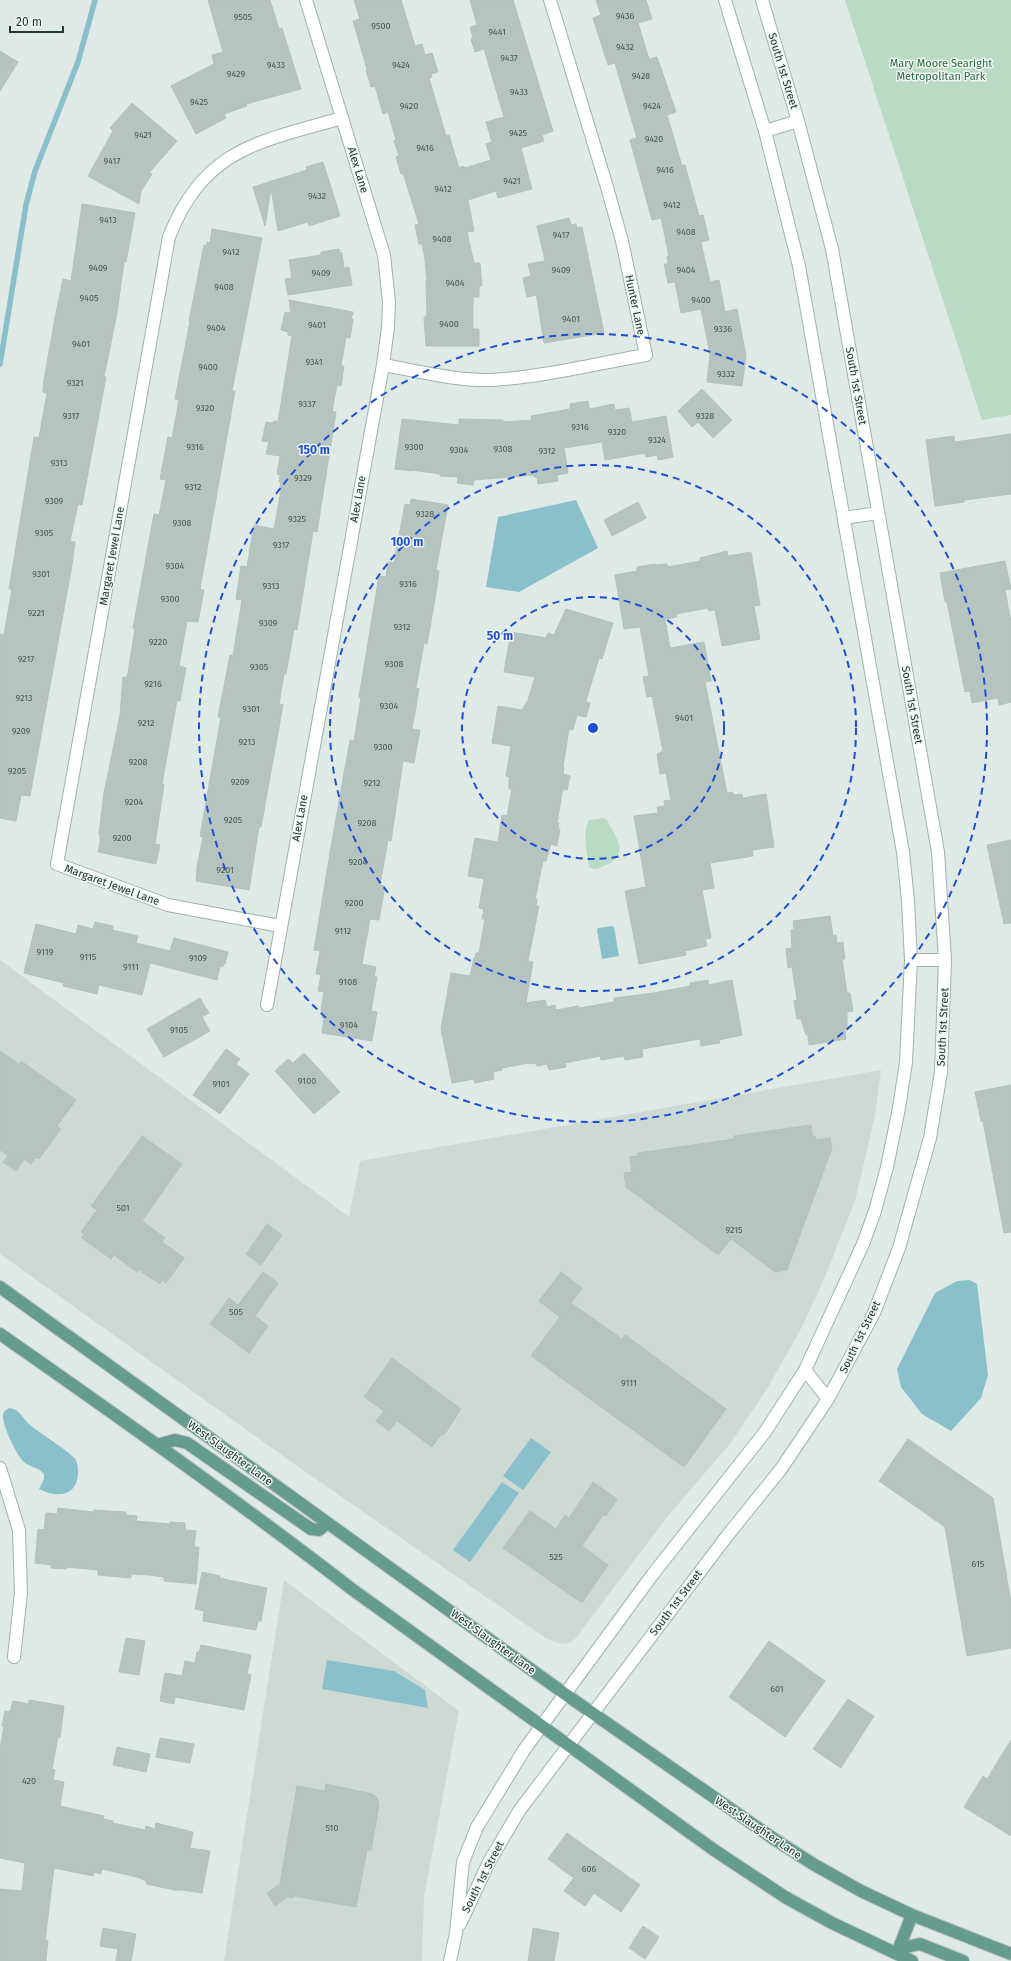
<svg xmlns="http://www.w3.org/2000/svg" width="1011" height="1961" font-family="'Fira Sans',sans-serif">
<rect width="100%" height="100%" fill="#dfe9e5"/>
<!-- built -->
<path fill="#ced9d4" d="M 0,960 L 349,1217 L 360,1161 L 881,1070 L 875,1116 L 855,1201 L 825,1277 L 802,1327 L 767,1389 L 729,1445 L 667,1517 L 575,1639 L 568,1643 L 561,1644 L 547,1639 L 297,1466 L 0,1254 Z
M 284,1580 L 459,1711 L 424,1897 L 422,1961 L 224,1961 Z"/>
<!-- green -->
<path fill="#b9dac3" d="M 845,0 L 1011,0 L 1011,415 L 982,420 Z
M 604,818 L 607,820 C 615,836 630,853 608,864 C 603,866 599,869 594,869 L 589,867 C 587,852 582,834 589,820 Z"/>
<!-- water -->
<path fill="#8ac0cc" d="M 576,500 L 598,548 L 519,592 L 486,587 L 498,517 Z
M 612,926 L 614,927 L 619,956 L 602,959 L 597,930 L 598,928 Z
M 970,1280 L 977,1284 L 988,1375 L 981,1398 L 951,1431 L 922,1414 L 901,1387 L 897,1369 L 935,1293 L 957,1281 Z
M 9,1408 C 20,1409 22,1418 30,1425 C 39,1433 71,1452 76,1460 C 78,1464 78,1470 78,1475 C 76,1497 56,1498 39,1489 L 44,1479 L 44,1474 C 38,1466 29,1468 23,1461 C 16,1454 2,1425 3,1415 C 4,1411 6,1410 9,1408 Z
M 531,1438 L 551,1452 L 523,1490 L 503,1476 Z
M 502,1482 L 519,1493 L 470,1562 L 453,1550 Z
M 327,1660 L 394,1671 L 425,1690 L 428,1708 L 322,1689 Z"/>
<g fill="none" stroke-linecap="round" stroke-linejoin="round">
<!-- stream -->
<path stroke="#8ac0cc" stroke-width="5.5" d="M 0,364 L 26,205 L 35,171 L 78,62 L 95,0"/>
</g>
<!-- building -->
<path fill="#b5c4be" stroke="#b2c2bc" d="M 208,0 L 270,0 L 279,29 L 282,28 L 301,89 L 246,104 L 247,106 L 224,114 L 226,118 L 196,134 L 171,86 L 214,64 L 212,55 L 223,52 Z
M 354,0 L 401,0 L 415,46 L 422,44 L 425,55 L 432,53 L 438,72 L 431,74 L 432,77 L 429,78 L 446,136 L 449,135 L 459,168 L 464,166 L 465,168 L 491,160 L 486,144 L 492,142 L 486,122 L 504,117 L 484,49 L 475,52 L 471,39 L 473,38 L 470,27 L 477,25 L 470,0 L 513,0 L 553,131 L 542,135 L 544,141 L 521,148 L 532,189 L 498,198 L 496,191 L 468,200 L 474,231 L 467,232 L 474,263 L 480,263 L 482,286 L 479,286 L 479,297 L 473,297 L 473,329 L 479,329 L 479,346 L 426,346 L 424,318 L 427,314 L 426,281 L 427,281 L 425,259 L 422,244 L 419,244 L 415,225 L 419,224 L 403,173 L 401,174 L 396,157 L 399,156 L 394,141 L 396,140 L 388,112 L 383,114 L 375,86 L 371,87 L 366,70 L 367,69 L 353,21 L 360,19 Z
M 596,0 L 646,0 L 652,19 L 638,23 L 649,59 L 657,57 L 676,112 L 667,115 L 682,166 L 685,165 L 699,216 L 703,215 L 709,240 L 701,242 L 710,282 L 719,280 L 725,312 L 737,309 L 746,356 L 742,386 L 707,382 L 710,354 L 701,309 L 681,313 L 675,282 L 668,283 L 664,264 L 668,264 L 667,256 L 669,256 L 661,218 L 652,220 L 630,140 L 637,138 L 631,118 L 615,63 L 608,65 L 593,18 L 601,15 Z
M 0,51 L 18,62 L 0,91 Z
M 132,103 L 177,141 L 149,173 L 152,174 L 141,191 L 139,204 L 88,176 L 113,131 L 110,128 Z
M 323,162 L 340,216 L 309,226 L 308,222 L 278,231 L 271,188 L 265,226 L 253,187 L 307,170 L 306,167 Z
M 82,204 L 135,213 L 126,262 L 124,262 L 117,313 L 104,377 L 106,377 L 82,505 L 78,504 L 70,541 L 75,542 L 72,565 L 30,796 L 21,795 L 16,821 L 0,818 L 0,634 L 4,635 L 12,589 L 9,589 L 34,437 L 39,438 L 47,393 L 43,392 L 44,380 L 55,318 L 63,279 L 71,281 Z
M 569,218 L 571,225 L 576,224 L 577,228 L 582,227 L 604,333 L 544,343 L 537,298 L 536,295 L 527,297 L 523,278 L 531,276 L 528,264 L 545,261 L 537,226 Z
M 212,229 L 262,238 L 232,391 L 235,391 L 200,589 L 204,590 L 198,622 L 187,621 L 179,666 L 186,668 L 180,701 L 177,700 L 162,784 L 164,785 L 155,844 L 160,845 L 156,864 L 98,852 L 100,843 L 100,834 L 99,834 L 104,793 L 120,715 L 123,677 L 126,678 L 128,673 L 135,629 L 133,628 L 154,514 L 159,515 L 166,480 L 160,479 L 168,437 L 172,438 L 179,400 L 175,399 L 190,321 L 189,321 L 204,245 L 206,246 L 207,242 L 210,243 Z
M 339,249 L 340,253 L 342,253 L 344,268 L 349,267 L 352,285 L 288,295 L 285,279 L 292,278 L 289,260 L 321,255 L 321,252 Z
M 289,300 L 353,312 L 351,319 L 353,319 L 350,338 L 346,337 L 341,366 L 344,366 L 341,386 L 337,385 L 332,411 L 336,412 L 317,532 L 313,531 L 297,630 L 294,629 L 286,674 L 284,674 L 279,704 L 283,705 L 261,827 L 259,827 L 249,890 L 196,881 L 197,867 L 203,837 L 200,836 L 221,717 L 218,717 L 230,655 L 233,656 L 242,600 L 236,599 L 241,566 L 247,567 L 254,525 L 274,529 L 281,490 L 280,490 L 281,482 L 279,482 L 280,475 L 277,474 L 280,456 L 266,454 L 269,442 L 262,441 L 266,422 L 273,423 L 274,421 L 278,422 L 292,336 L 288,335 L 288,332 L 281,330 L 285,312 L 291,313 Z
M 702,389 L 732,420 L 713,438 L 698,422 L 692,427 L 678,411 Z
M 588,401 L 589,409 L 614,404 L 615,410 L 629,408 L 632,422 L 666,416 L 673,457 L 658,460 L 657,455 L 646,457 L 645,453 L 605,460 L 602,442 L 564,448 L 568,473 L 557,475 L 558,481 L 538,484 L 537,477 L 534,477 L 534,475 L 474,480 L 473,485 L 457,483 L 458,477 L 440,476 L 440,474 L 412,470 L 412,471 L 395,469 L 402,419 L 459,425 L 459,419 L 503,420 L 503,422 L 532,420 L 531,416 L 570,409 L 570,404 Z
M 1011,434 L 1011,494 L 964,500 L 964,502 L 935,506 L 926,440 L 954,436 L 955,442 Z
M 411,499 L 448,505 L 436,570 L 439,571 L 436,593 L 427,644 L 424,643 L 416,688 L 419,689 L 412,729 L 420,730 L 414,763 L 403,761 L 391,841 L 388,840 L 380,885 L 385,886 L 379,920 L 370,919 L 362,964 L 376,967 L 374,977 L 377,977 L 371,1011 L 377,1012 L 372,1041 L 322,1033 L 324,1018 L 322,1018 L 322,1013 L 321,1012 L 324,992 L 318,991 L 321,975 L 316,974 L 320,951 L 314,950 L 331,847 L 350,740 L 354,741 L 361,698 L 359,697 L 379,576 L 386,577 L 388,562 L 394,563 L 405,504 L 410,505 Z
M 638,502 L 646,518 L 612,536 L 604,520 Z
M 727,551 L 728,556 L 751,552 L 760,605 L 754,606 L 760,639 L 722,646 L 715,610 L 709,611 L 708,608 L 676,614 L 677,617 L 665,619 L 670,648 L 704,642 L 711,681 L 705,682 L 727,793 L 733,792 L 733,795 L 742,794 L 743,798 L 766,794 L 774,847 L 752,850 L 753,856 L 710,863 L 714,888 L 702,890 L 711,938 L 705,939 L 707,946 L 685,951 L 686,955 L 639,964 L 625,891 L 646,887 L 634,816 L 658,813 L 657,807 L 665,806 L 664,801 L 671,800 L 666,773 L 660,774 L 657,754 L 663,751 L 652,696 L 647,697 L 643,677 L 649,676 L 640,627 L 624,629 L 615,575 L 637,571 L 637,567 L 655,564 L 656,565 L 667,564 L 667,567 L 700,561 L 700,558 Z
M 1005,561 L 1011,589 L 1005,590 L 1011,622 L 1011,702 L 999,705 L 998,698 L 972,703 L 970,691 L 965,692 L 947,602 L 945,602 L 940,573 Z
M 566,609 L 613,623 L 602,659 L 599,658 L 588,694 L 586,702 L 590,703 L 586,717 L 577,715 L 573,730 L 569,729 L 563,767 L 564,767 L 563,774 L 570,776 L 567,790 L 564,789 L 562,793 L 557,823 L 559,823 L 558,829 L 560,829 L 557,846 L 551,844 L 546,861 L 543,861 L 541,870 L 535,899 L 537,899 L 536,906 L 539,906 L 528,961 L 533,962 L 526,1003 L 545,1000 L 547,1007 L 555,1005 L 556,1010 L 578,1006 L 579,1008 L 614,1002 L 614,998 L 654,993 L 690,986 L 690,983 L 708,980 L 708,985 L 732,980 L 742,1035 L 719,1040 L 720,1043 L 701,1046 L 700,1039 L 642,1049 L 643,1057 L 625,1060 L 624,1056 L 601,1060 L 600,1056 L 565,1063 L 566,1067 L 549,1070 L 547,1064 L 537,1066 L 536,1063 L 529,1064 L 528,1063 L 502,1068 L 502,1070 L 493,1072 L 494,1079 L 475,1083 L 474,1079 L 452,1083 L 441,1029 L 451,973 L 470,976 L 474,958 L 475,958 L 476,953 L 479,953 L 485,919 L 482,919 L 484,909 L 479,908 L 484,879 L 468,876 L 475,838 L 498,842 L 502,815 L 507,816 L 512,789 L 509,789 L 509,777 L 506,776 L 511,746 L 492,743 L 498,706 L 522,710 L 528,700 L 535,677 L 504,672 L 511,632 L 546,638 L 548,633 L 554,635 Z
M 1011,840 L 1011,923 L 1004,924 L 987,845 Z
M 830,916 L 833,936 L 836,935 L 837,943 L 843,942 L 845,959 L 842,959 L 847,993 L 850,993 L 853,1011 L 847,1012 L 847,1030 L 845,1030 L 846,1039 L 809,1045 L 808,1035 L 806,1035 L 801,1019 L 797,1019 L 794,1001 L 797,1000 L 792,967 L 788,968 L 786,949 L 792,948 L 791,930 L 794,929 L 793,921 Z
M 95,922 L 113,926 L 112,930 L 138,936 L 136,943 L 170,951 L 174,938 L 228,952 L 225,964 L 223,964 L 223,967 L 220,966 L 217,980 L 150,963 L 142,995 L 99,985 L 97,994 L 63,986 L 64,983 L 24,973 L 36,924 L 76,934 L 78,925 L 93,929 Z
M 200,998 L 209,1013 L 202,1017 L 210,1031 L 164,1057 L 147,1029 Z
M 226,1049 L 240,1059 L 236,1064 L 249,1074 L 220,1114 L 193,1095 Z
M 0,1051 L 19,1064 L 21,1061 L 76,1100 L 57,1126 L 61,1129 L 39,1159 L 36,1157 L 31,1164 L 24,1159 L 16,1171 L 3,1162 L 8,1156 L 0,1150 Z
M 304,1053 L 340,1092 L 314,1114 L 275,1071 L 288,1059 L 293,1063 Z
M 1011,1085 L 1011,1232 L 1004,1233 L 983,1121 L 981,1121 L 975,1092 Z
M 811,1125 L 812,1136 L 815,1136 L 816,1140 L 830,1138 L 832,1148 L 787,1270 L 775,1272 L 731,1239 L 718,1255 L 626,1187 L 624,1173 L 632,1172 L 630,1157 L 638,1156 L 638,1153 L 734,1139 L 734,1136 Z
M 142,1136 L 182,1164 L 142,1221 L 165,1238 L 162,1242 L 184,1258 L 166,1283 L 162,1280 L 160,1284 L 139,1270 L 137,1272 L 114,1255 L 111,1259 L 82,1238 L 84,1234 L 81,1232 L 97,1210 L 91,1206 Z
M 267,1224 L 282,1235 L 261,1265 L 246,1254 Z
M 263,1272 L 278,1283 L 255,1316 L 268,1326 L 249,1353 L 210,1324 L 229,1298 L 238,1305 Z
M 561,1272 L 582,1288 L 571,1303 L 622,1339 L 625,1335 L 726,1409 L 684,1467 L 531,1356 L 560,1317 L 539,1301 Z
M 392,1358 L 461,1409 L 444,1435 L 442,1434 L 432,1447 L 397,1421 L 389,1431 L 376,1421 L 384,1411 L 364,1397 Z
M 908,1439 L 993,1498 L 1011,1602 L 1011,1648 L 967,1656 L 945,1527 L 879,1481 Z
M 593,1482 L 617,1499 L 606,1516 L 603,1515 L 582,1546 L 608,1565 L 582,1603 L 503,1548 L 530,1511 L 556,1529 L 565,1515 L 569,1518 Z
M 58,1508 L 94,1512 L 94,1510 L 126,1512 L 126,1515 L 137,1516 L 136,1521 L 170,1524 L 170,1522 L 185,1523 L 185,1530 L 196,1531 L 194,1547 L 199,1547 L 196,1584 L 164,1581 L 164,1577 L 149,1575 L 131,1574 L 131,1578 L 98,1575 L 98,1570 L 67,1567 L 66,1569 L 51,1568 L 52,1565 L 35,1563 L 38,1529 L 44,1530 L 46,1513 L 57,1514 Z
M 202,1572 L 220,1576 L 219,1578 L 267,1588 L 261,1621 L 258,1621 L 256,1630 L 203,1621 L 204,1611 L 195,1609 Z
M 126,1638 L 145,1641 L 139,1675 L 119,1672 Z
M 769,1641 L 825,1681 L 785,1737 L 729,1697 Z
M 201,1645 L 251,1655 L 247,1674 L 251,1675 L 244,1710 L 175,1697 L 174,1704 L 160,1701 L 165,1673 L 182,1676 L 185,1661 L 195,1663 L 197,1652 L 199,1652 Z
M 848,1699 L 874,1716 L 841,1768 L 813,1749 Z
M 29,1700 L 64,1706 L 60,1738 L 58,1737 L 52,1769 L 55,1770 L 53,1780 L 64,1782 L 60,1806 L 104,1816 L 103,1819 L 113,1821 L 113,1823 L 145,1830 L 146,1826 L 155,1829 L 156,1823 L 193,1832 L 190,1848 L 210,1851 L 202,1893 L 182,1890 L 175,1890 L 146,1884 L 146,1881 L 137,1877 L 102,1869 L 101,1874 L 94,1872 L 93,1876 L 54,1868 L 45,1941 L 48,1940 L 46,1961 L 0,1961 L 0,1889 L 22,1891 L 25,1863 L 0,1858 L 0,1750 L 4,1726 L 2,1726 L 5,1711 L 10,1712 L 13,1701 L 29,1704 Z
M 160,1738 L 194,1744 L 190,1763 L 156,1757 Z
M 1011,1740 L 1011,1836 L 964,1807 L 983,1776 L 987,1779 Z
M 117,1747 L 150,1754 L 146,1772 L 113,1765 Z
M 326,1784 L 372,1794 L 377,1798 L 379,1805 L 371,1850 L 367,1850 L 356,1907 L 293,1896 L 293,1898 L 287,1897 L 275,1906 L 267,1893 L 280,1884 L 297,1786 L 325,1791 Z
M 567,1833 L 640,1885 L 621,1912 L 594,1893 L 585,1906 L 564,1891 L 574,1878 L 548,1859 Z
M 643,1926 L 659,1937 L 645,1959 L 629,1948 Z
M 103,1928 L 136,1934 L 131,1961 L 116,1961 L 118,1949 L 100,1946 Z
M 533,1928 L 559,1933 L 554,1961 L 528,1961 Z"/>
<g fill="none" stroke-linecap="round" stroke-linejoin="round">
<!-- minor casing -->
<g stroke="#a2b0ac" stroke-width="14">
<path id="minor" d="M 383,365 C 418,371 455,381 492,380 C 543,377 595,364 646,355 L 622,241 L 607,187 L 550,0
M 280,926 L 168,905 L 57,864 L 169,237 C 204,148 259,142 342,118
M 267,1005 L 383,365 L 388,327 L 389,302 L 384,255 L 306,0
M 0,1468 L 19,1530 L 21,1593 L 14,1657"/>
</g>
<!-- secondary casing -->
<g stroke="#9fb4ad" stroke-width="14">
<path id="secondary" d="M 765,131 L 798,121
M 844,518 L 878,513
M 911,960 L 945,960
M 805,1370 L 828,1399
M 460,1924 L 489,1862 L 519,1811 L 727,1536 L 781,1469 L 828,1399 L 874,1313 L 899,1248 L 930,1138 L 941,1072 L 945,960 L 938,852 L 832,249 L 798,121 L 762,0
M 450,1961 L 456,1933 L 463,1862 L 477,1827 L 524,1750 L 565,1694 L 653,1574 L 765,1432 L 805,1370 L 863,1244 L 875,1211 L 887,1167 L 899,1108 L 906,1062 L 911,960 L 908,901 L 903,852 L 799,266 L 765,131 L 725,0"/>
</g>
<!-- primary casing -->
<g stroke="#bcc3c2" stroke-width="14">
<path id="primary" d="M 0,1287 L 565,1694 L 774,1839 L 813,1864 L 861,1891 L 912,1915 L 1011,1954
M 0,1334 C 119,1417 238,1501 353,1590 L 714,1850 L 785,1897 L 832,1923 L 912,1961
M 157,1445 L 175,1440 L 187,1443 L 311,1529 L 319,1530 L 327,1523
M 897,1953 L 912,1915
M 897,1954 L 906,1947 L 920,1944 L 963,1961"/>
</g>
<!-- minor -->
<use href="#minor" stroke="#fff" stroke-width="12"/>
<!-- secondary -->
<use href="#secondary" stroke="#fff" stroke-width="12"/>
<!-- primary -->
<use href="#primary" stroke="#669c90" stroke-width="12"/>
</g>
<!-- distance rings -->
<g fill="none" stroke="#1d4ed8" stroke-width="2" stroke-dasharray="7 5">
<circle cx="593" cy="728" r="131"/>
<circle cx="593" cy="728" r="263"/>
<circle cx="593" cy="728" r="394"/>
</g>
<g text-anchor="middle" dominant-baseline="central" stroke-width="3" stroke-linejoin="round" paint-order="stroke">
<!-- number labels -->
<g font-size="9" fill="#465b56">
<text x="625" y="16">9436</text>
<text x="243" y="17">9505</text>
<text x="381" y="26">9500</text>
<text x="497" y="32">9441</text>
<text x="625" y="47">9432</text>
<text x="509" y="58">9437</text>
<text x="276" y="65">9433</text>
<text x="401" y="65">9424</text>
<text x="236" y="74">9429</text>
<text x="641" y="76">9428</text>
<text x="519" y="92">9433</text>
<text x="199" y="102">9425</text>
<text x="409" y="106">9420</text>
<text x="652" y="106">9424</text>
<text x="518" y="133">9425</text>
<text x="143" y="135">9421</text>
<text x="654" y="139">9420</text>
<text x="425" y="148">9416</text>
<text x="112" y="161">9417</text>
<text x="665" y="170">9416</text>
<text x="512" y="181">9421</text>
<text x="443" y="189">9412</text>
<text x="317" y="196">9432</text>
<text x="672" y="205">9412</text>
<text x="108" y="220">9413</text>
<text x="686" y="232">9408</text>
<text x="561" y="235">9417</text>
<text x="442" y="239">9408</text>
<text x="231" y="252">9412</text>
<text x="98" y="268">9409</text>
<text x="561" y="270">9409</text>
<text x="686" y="270">9404</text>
<text x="321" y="273">9409</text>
<text x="455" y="283">9404</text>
<text x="224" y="287">9408</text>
<text x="89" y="298">9405</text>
<text x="701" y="300">9400</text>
<text x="571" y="319">9401</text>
<text x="449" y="324">9400</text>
<text x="317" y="325">9401</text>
<text x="216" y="328">9404</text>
<text x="723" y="329">9336</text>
<text x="81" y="344">9401</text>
<text x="314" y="362">9341</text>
<text x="208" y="367">9400</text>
<text x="726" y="374">9332</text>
<text x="75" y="383">9321</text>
<text x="307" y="404">9337</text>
<text x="205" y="408">9320</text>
<text x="71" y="416">9317</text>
<text x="705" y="416">9328</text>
<text x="580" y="427">9316</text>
<text x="617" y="432">9320</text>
<text x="657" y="440">9324</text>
<text x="195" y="447">9316</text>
<text x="414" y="447">9300</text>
<text x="503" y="449">9308</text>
<text x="459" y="450">9304</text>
<text x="547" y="451">9312</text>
<text x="59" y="463">9313</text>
<text x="303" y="478">9329</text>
<text x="193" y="487">9312</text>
<text x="54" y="501">9309</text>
<text x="425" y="514">9328</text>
<text x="297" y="519">9325</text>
<text x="182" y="523">9308</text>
<text x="44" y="533">9305</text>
<text x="281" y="545">9317</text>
<text x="175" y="566">9304</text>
<text x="41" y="574">9301</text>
<text x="408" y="584">9316</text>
<text x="271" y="586">9313</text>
<text x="170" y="599">9300</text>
<text x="36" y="613">9221</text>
<text x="268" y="623">9309</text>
<text x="402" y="627">9312</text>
<text x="158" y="642">9220</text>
<text x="26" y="659">9217</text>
<text x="394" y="664">9308</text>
<text x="259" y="667">9305</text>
<text x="153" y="684">9216</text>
<text x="24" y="698">9213</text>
<text x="389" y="706">9304</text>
<text x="251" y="709">9301</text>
<text x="684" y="718">9401</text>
<text x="146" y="723">9212</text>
<text x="21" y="731">9209</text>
<text x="247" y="742">9213</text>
<text x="383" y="747">9300</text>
<text x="138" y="762">9208</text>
<text x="17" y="771">9205</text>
<text x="240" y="782">9209</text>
<text x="372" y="783">9212</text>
<text x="134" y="802">9204</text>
<text x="233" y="820">9205</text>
<text x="367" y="823">9208</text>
<text x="122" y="838">9200</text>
<text x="358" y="862">9204</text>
<text x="225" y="870">9201</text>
<text x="354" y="903">9200</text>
<text x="343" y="931">9112</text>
<text x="45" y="952">9119</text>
<text x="88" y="957">9115</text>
<text x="198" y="958">9109</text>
<text x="131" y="967">9111</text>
<text x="348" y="982">9108</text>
<text x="349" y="1025">9104</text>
<text x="179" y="1030">9105</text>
<text x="307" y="1081">9100</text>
<text x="221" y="1084">9101</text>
<text x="123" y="1208">501</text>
<text x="734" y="1230">9215</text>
<text x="236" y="1312">505</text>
<text x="629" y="1383">9111</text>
<text x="556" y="1557">525</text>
<text x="978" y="1564">615</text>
<text x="777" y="1689">601</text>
<text x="29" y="1781">420</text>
<text x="332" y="1828">510</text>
<text x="589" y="1869">606</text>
</g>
<!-- park labels -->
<g font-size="11" fill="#2e6c48" stroke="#eff6f3">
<text x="941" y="63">Mary Moore Searight<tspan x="941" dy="13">Metropolitan Park</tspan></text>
</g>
<!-- street labels -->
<g font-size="11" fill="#213833" stroke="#eff6f3">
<text transform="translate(783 71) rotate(73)">South 1st Street</text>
<text transform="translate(358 170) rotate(73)">Alex Lane</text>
<text transform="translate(635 305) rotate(78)">Hunter Lane</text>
<text transform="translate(856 386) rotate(80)">South 1st Street</text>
<text transform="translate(358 499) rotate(-80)">Alex Lane</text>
<text transform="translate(112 556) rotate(-80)">Margaret Jewel Lane</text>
<text transform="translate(912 705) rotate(80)">South 1st Street</text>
<text transform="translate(300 818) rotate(-80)">Alex Lane</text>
<text transform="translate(112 885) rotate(20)">Margaret Jewel Lane</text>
<text transform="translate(943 1027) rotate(-87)">South 1st Street</text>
<text transform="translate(860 1337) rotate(-64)">South 1st Street</text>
<text transform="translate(230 1453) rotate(36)">West Slaughter Lane</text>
<text transform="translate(676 1603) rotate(-53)">South 1st Street</text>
<text transform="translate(493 1642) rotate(36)">West Slaughter Lane</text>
<text transform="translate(758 1828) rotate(34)">West Slaughter Lane</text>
<text transform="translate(483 1877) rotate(-63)">South 1st Street</text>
</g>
</g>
<circle cx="593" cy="728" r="6" fill="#1d4ed8" stroke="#eff6f3" stroke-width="2"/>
<g font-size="12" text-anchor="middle" font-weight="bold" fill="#1d4ed8" stroke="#eff6f3" stroke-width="3" stroke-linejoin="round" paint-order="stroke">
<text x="314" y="454">150 m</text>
<text x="407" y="546">100 m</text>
<text x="500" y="640">50 m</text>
</g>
<!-- scale -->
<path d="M10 26v6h53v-6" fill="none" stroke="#213833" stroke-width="2"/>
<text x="16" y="26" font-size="12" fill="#213833" stroke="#eff6f3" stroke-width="3" paint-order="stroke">20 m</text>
</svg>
